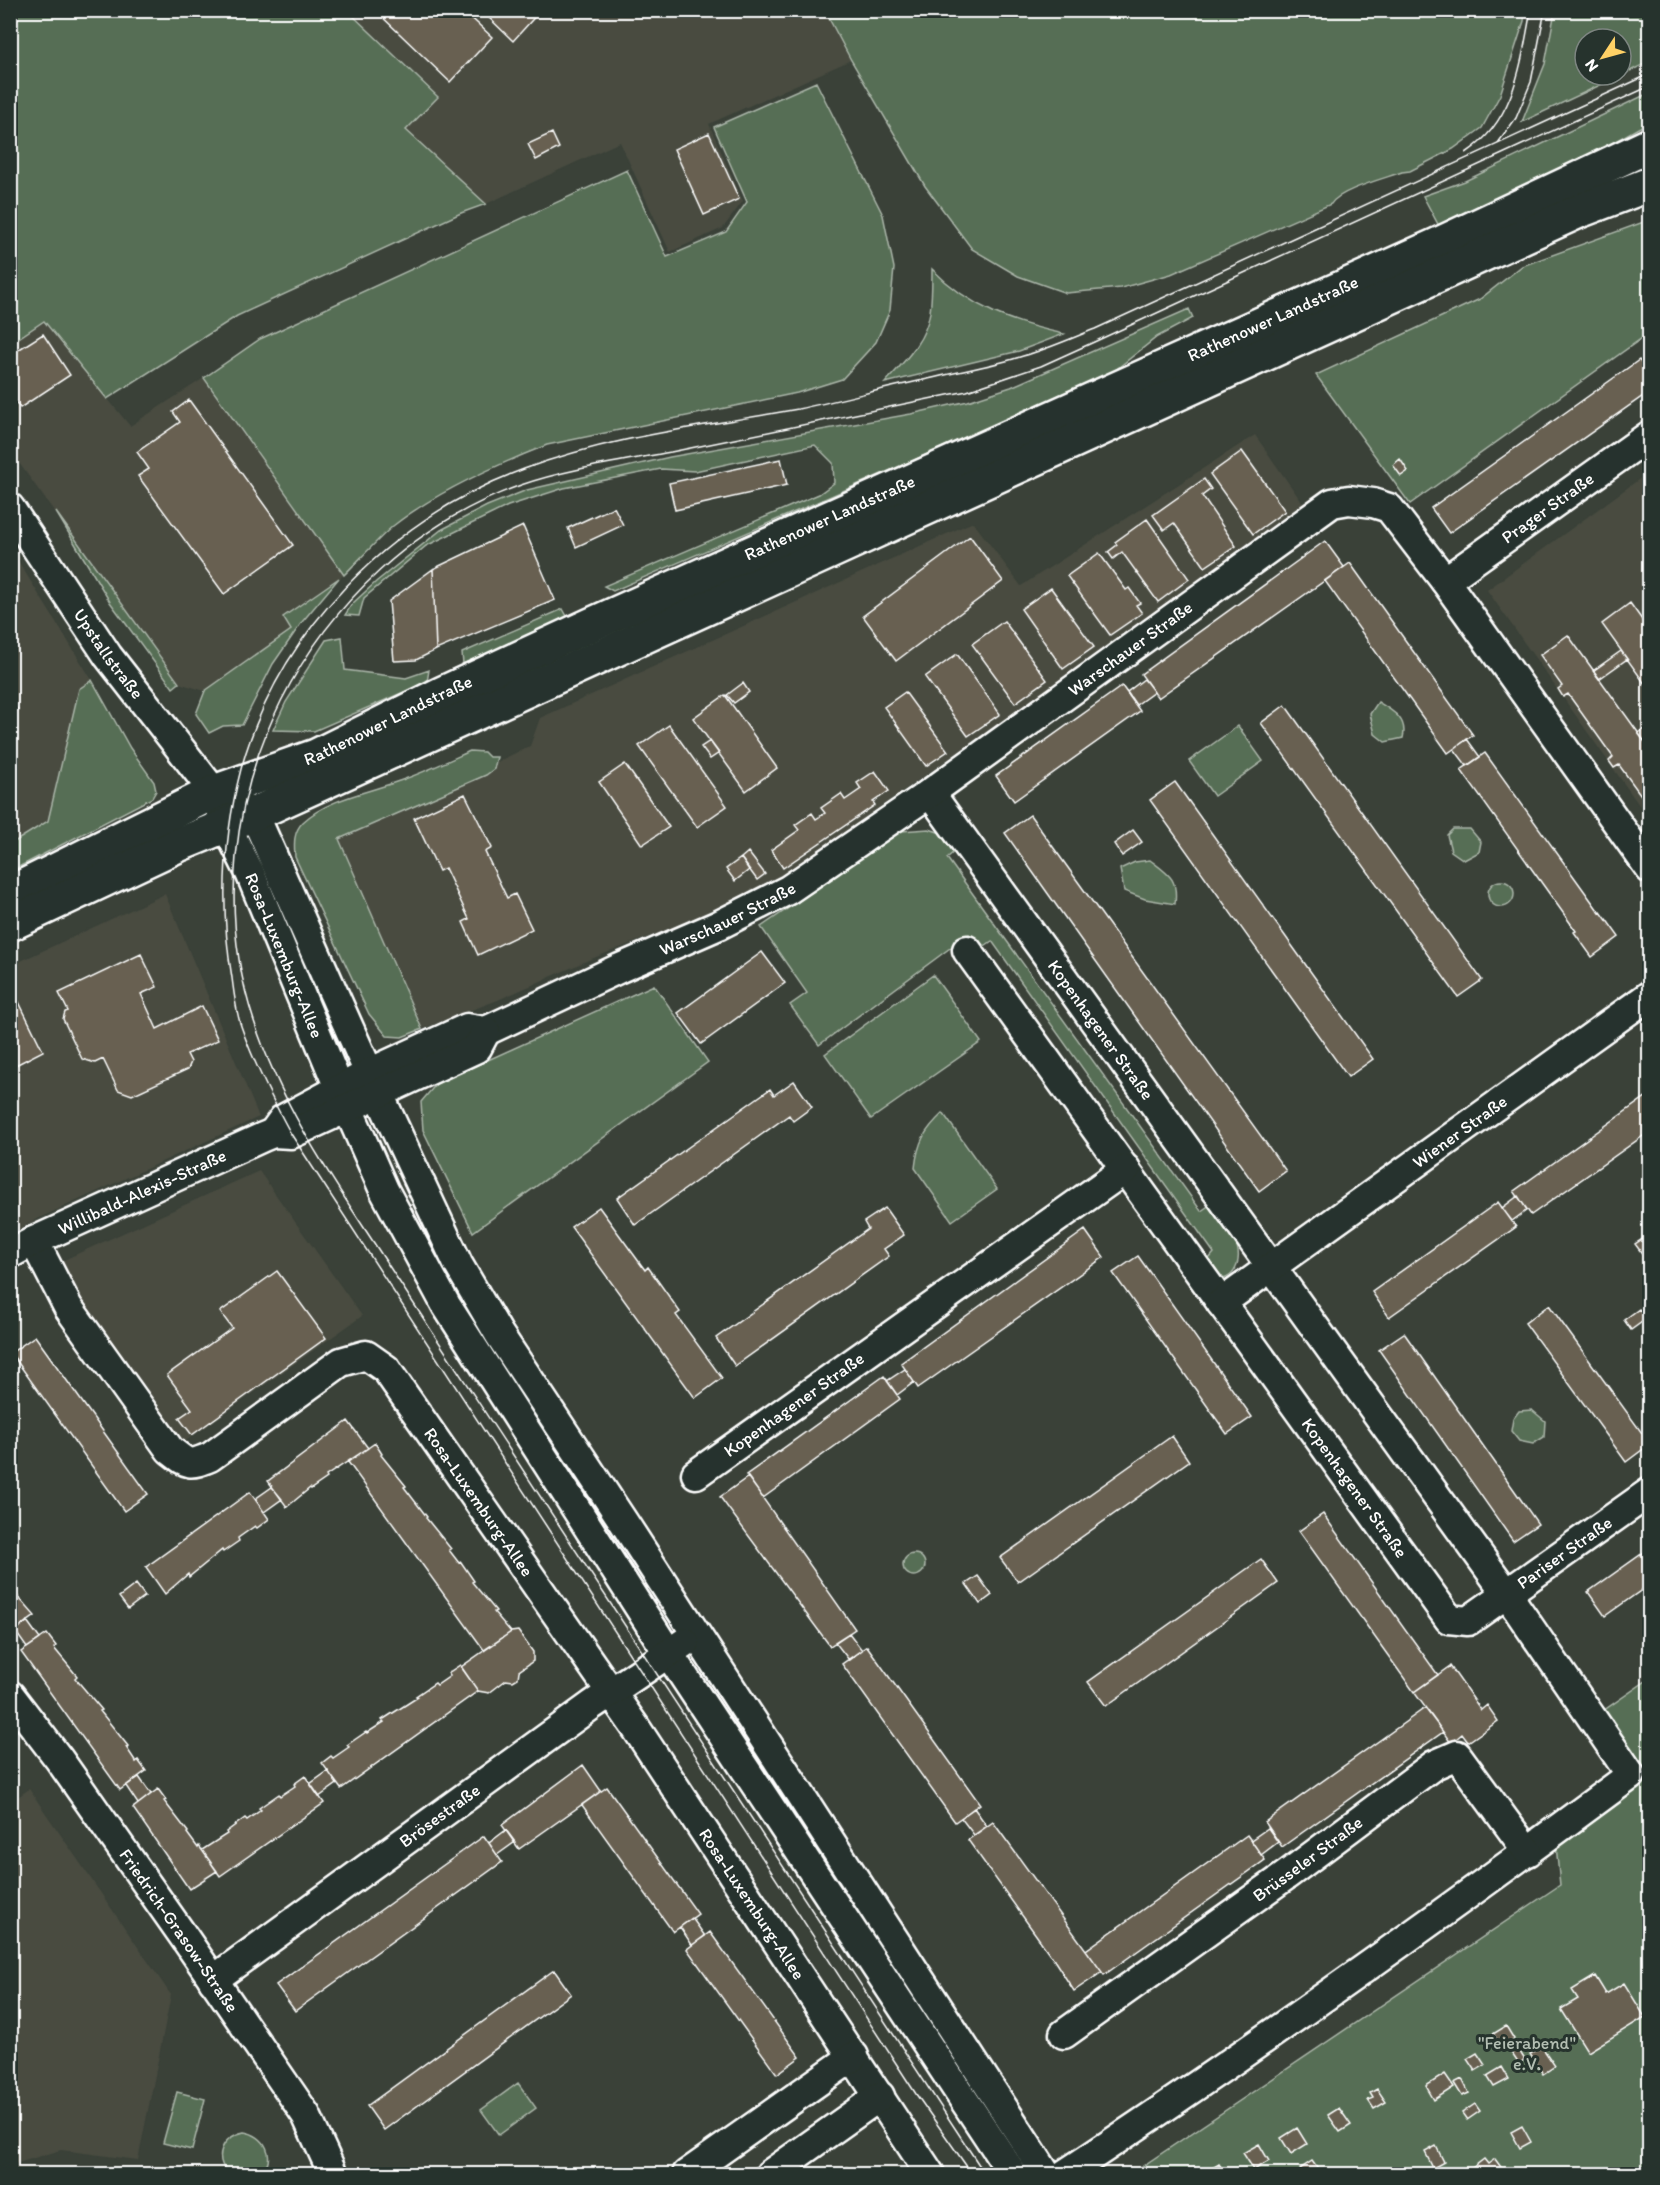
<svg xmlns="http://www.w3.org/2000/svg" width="1660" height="2185" font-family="Itim,sans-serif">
<rect width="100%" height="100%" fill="#3a4138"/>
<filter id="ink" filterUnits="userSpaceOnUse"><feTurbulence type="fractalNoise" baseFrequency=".0167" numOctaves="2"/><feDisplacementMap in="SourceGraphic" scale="12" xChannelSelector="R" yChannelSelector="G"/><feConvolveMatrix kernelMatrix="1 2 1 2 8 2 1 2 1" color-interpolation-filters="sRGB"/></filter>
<g filter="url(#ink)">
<!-- built -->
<path fill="#484b40" d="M 349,11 L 825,11 L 851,60 L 709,124 L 743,201 L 723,228 L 670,252 L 620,142 L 486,204 L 406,130 L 438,96 Z
M 44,321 L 130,426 L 204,378 L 344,575 L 283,617 L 292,630 L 205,691 L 179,683 L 11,452 L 10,343 Z
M 1255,435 L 1306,508 L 776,880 L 695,919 L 591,959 L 498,1000 L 422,1029 L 338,839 L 486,775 L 493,769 L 497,762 L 530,746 L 540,718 L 973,522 L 1021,586 Z
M 1649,472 L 1649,819 L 1487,590 Z
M 10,548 L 92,680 L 79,689 L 48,821 L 11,844 Z
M 165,894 L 259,1117 L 35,1220 L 11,1234 L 10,966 Z
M 259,1171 L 362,1316 L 180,1445 L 55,1264 Z
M 29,1789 L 171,1995 L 138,2160 L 61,2150 L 11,2165 L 11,1802 Z"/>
<!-- green -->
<path fill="#576e54" stroke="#abb6aa" stroke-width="1.5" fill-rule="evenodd" d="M 11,10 L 348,11 L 438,97 L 406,130 L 486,204 L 461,213 L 237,316 L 107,399 L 44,321 L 11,343 Z
M 825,11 L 1525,11 L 1524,21 L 1500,95 L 1482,128 L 1453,149 L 1410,171 L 1402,172 C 1386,178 1339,190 1331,204 L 1171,274 L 1121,288 L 1066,293 L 1018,276 L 972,249 L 925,186 L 851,60 Z
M 1555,11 L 1649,11 L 1649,62 L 1522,122 L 1545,64 ZM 1585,39 L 1621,39 L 1621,75 L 1585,75 Z
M 816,82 L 883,215 L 894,268 L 890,310 L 876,342 L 842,379 L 797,393 L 547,445 C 496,465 436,492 393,526 C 376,541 360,559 344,575 L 204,378 L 260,339 L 627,170 L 667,257 L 726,232 L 747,202 L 714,127 Z
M 1649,93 L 1649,122 L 1584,159 L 1440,228 L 1423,196 L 1465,181 Z
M 1649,220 L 1649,333 L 1410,504 L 1316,375 L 1480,299 L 1522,266 Z
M 932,269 C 970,308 1013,323 1064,334 L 1019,351 L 885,383 C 904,362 926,340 930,312 C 932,298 932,283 932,269 Z
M 1189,309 L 1193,318 L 1157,337 L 1109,375 L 613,591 L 604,586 L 819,494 L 834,483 L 833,463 L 815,445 L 695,471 L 661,469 L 564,488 L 508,506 L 426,546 L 364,598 L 359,616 L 345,615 L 352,604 L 377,581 L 441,530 L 487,506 L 527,490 L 670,457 L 911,414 L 968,401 L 1011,387 Z
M 56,512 L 179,683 L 173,688 L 110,602 Z
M 339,578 L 302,622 L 273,664 L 242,725 L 223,726 L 209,733 L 196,714 L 205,691 L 291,630 L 283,617 Z
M 563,609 L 568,618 L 463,664 L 462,653 Z
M 342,637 L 345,670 L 406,678 L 429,670 L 427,682 L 314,731 L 273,730 L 286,702 L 326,640 Z
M 92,680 L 130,748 L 154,782 L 156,791 L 152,798 L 11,871 L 11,844 L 48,821 L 79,689 Z
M 1378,702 C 1393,711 1408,719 1403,738 L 1385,742 L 1375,734 L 1370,714 Z
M 1238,726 L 1263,761 L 1214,796 L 1189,761 Z
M 470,751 L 484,752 L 489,757 L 497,757 L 494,769 L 486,775 L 339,839 L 422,1029 L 402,1037 L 387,1036 L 369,1014 L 295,857 C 294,844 293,832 303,822 C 329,798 370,792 402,780 C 425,772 448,761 470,751 Z
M 929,829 L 944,834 L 956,850 L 947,858 L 1201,1211 L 1210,1205 C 1223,1223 1244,1242 1237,1265 C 1234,1274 1229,1278 1220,1280 L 1204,1265 L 1214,1253 L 992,941 L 980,949 L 969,934 L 819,1045 L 790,1005 L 807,993 L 761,927 L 901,831 Z
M 1453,829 L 1470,829 L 1481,842 L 1479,852 L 1464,860 L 1451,851 L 1447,835 Z
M 1150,860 C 1170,875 1178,879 1175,904 L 1145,899 L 1124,891 L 1120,869 L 1135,862 Z
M1488 894a13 13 0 1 1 26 0a13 13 0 1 1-26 0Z
M 933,975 L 981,1042 L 871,1119 L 825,1054 Z
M 654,985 L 708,1062 L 473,1232 L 423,1130 L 421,1102 L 437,1083 Z
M 943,1113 L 997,1189 L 952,1221 L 915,1168 C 918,1142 924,1131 943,1113 Z
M 1532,1410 L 1545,1421 L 1544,1437 L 1533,1444 L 1519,1441 L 1511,1431 L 1513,1419 L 1519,1411 Z
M903 1565a11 11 0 1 1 22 0a11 11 0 1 1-22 0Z
M 1649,1679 L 1649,2174 L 1131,2174 L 1560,1885 L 1556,1845 L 1646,1781 L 1600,1713 Z
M 518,2083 L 536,2108 L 499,2135 L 481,2110 Z
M 177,2092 L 205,2099 L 192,2150 L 163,2143 Z
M 244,2132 C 265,2135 277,2157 261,2174 L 228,2174 C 213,2156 222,2137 244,2132 Z"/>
<!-- building -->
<path fill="#686151" stroke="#fff" stroke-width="1.5" d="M 375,10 L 463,10 L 492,37 L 450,82 Z
M 481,10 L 541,10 L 513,41 Z
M 552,133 L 559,148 L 536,160 L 528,144 Z
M 709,133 L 739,199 L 704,215 L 674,149 Z
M 43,334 L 70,375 L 20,408 L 10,394 L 10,355 Z
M 1639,360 L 1650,375 L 1650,391 L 1449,533 L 1431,508 Z
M 1650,361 L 1650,375 L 1643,366 Z
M 189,400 L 293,545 L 224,594 L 138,476 L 149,469 L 137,452 L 180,422 L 173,412 Z
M 1242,451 L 1285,511 L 1253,534 L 1210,474 Z
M 781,459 L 787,485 L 675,510 L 669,483 Z
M 1400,459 L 1408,471 L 1401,476 L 1393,465 Z
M 1204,479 L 1211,489 L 1202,496 L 1236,546 L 1205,567 L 1174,523 L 1164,530 L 1153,515 Z
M 614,507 L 623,525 L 576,547 L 568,528 Z
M 1147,519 L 1189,579 L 1158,602 L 1122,552 L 1113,559 L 1108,552 L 1117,545 L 1115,542 Z
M 523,526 L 555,600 L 436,650 L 433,569 Z
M 970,536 L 1003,581 L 896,661 L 863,616 Z
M 1325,541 L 1344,567 L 1158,698 L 1141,674 Z
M 1099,553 L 1126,590 L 1129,588 L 1140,603 L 1136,605 L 1142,613 L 1110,635 L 1067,576 Z
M 1350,563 L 1473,735 L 1448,753 L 1325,581 Z
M 433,569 L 436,650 L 416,660 L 394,661 L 389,601 Z
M 1051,588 L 1094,647 L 1063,669 L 1021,609 Z
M 1630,603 L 1650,631 L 1650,691 L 1602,624 Z
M 1004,621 L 1047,680 L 1015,703 L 972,644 Z
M 1568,635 L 1650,749 L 1650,793 L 1643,798 L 1619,765 L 1614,768 L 1609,761 L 1613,757 L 1568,694 L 1563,697 L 1558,689 L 1562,686 L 1540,655 Z
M 1621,651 L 1627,659 L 1599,679 L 1593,671 Z
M 957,654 L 1000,714 L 968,736 L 925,677 Z
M 1144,679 L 1154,692 L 1136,705 L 1127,692 Z
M 743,683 L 749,692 L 734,703 L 727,695 Z
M 1122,686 L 1140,711 L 1014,801 L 996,776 Z
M 905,692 L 948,751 L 926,766 L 884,707 Z
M 725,695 L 777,768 L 746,791 L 693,718 Z
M 10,698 L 18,710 L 10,715 Z
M 1285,705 L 1482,980 L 1458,997 L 1261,723 Z
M 669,725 L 727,806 L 697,827 L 639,746 Z
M 1650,726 L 1650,737 L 1644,741 L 1638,733 Z
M 1467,739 L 1480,757 L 1467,766 L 1454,749 Z
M 710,741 L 719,753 L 710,759 L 701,747 Z
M 1485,753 L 1600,913 L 1601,912 L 1619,937 L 1592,957 L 1574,932 L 1576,931 L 1461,770 Z
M 625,764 L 669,827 L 642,845 L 599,782 Z
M 875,771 L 889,791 L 873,802 L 875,805 L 783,868 L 771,850 L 799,830 L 795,825 L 812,813 L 816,819 L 825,813 L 821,808 L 841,794 L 845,800 L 861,789 L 857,783 Z
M 1175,782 L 1373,1059 L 1348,1077 L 1150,800 Z
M 465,794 L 492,848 L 485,852 L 507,898 L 515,894 L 532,929 L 478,955 L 463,922 L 469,919 L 445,868 L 439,871 L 414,818 Z
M 1030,815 L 1286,1171 L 1259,1191 L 1005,833 Z
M 1133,830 L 1142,842 L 1122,856 L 1114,844 Z
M 748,852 L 765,874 L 757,880 L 741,858 Z
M 741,858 L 749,870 L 735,881 L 726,869 Z
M 762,952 L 785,983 L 701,1044 L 678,1013 Z
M 141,954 L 157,987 L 141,994 L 157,1029 L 202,1006 L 218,1040 L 187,1054 L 191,1062 L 188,1069 L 132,1095 L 118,1090 L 103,1059 L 95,1063 L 82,1059 L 63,1019 L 65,1012 L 68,1011 L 59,993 Z
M 18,1000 L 43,1051 L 10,1068 L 10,1004 Z
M 794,1081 L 812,1107 L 793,1121 L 789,1115 L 635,1225 L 617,1198 L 770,1089 L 774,1095 Z
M 1650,1094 L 1650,1131 L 1531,1215 L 1514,1191 Z
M 1518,1196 L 1527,1210 L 1512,1221 L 1502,1208 Z
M 1498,1202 L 1516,1227 L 1389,1317 L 1372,1292 Z
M 599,1207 L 645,1270 L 648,1267 L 680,1312 L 676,1315 L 722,1378 L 695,1398 L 571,1227 Z
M 885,1208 L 904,1235 L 884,1249 L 889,1256 L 735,1366 L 716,1338 L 868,1229 L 864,1222 Z
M 1085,1230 L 1104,1257 L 918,1388 L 901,1363 Z
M 1650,1234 L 1650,1264 L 1635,1244 Z
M 1138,1256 L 1252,1417 L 1227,1434 L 1113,1273 Z
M 277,1271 L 326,1338 L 192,1435 L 179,1418 L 192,1409 L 167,1375 L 232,1328 L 220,1312 Z
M 1549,1305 L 1650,1444 L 1626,1462 L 1525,1323 Z
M 1639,1309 L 1646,1319 L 1631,1330 L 1624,1320 Z
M 1404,1333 L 1538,1524 L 1513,1541 L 1379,1350 Z
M 35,1336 L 148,1494 L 124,1511 L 11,1353 Z
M 905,1369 L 914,1382 L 897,1395 L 887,1381 Z
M 884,1376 L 900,1399 L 763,1498 L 746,1475 Z
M 348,1421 L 368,1448 L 326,1476 L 327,1478 L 311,1489 L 310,1488 L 287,1507 L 268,1481 Z
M 1172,1436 L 1189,1461 L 1018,1582 L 1000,1558 Z
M 375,1443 L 382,1454 L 381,1455 L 406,1486 L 404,1487 L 427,1517 L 426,1518 L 451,1549 L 449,1550 L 459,1563 L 461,1562 L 474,1581 L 472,1582 L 496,1611 L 494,1612 L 511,1632 L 484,1650 L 348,1462 Z
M 748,1477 L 855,1629 L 830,1646 L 720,1497 Z
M 272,1487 L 282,1499 L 264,1512 L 255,1499 Z
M 250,1492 L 269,1519 L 257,1528 L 255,1526 L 238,1538 L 239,1541 L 223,1552 L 222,1550 L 189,1577 L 188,1574 L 165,1594 L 146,1567 Z
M 1323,1514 L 1438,1675 L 1414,1692 L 1299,1531 Z
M 1650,1548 L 1650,1584 L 1605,1616 L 1588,1592 Z
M 1261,1559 L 1278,1583 L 1106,1706 L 1088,1682 Z
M 978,1576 L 992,1595 L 980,1604 L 966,1584 Z
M 10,1583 L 15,1589 L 13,1591 L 35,1616 L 10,1634 Z
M 136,1584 L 145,1596 L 128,1609 L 119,1597 Z
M 27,1621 L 40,1639 L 27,1648 L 15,1631 Z
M 518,1631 L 533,1652 L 533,1661 L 519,1671 L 518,1678 L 513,1681 L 506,1680 L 489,1693 L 478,1691 L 461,1667 L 511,1632 Z
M 849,1633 L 862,1650 L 849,1660 L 835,1642 Z
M 47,1634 L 56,1646 L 54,1648 L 77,1676 L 75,1678 L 102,1710 L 100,1711 L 128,1746 L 126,1747 L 136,1762 L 138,1760 L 146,1771 L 120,1790 L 21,1652 Z
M 867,1646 L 980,1804 L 955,1822 L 842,1664 Z
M 460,1665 L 478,1691 L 341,1789 L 322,1763 L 331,1756 L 333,1758 L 349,1747 L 347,1745 L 366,1732 L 367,1733 L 384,1722 L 382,1720 L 418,1697 L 416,1696 L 435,1683 L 437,1685 L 450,1676 L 448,1673 Z
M 1450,1666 L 1481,1710 L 1487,1705 L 1498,1721 L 1468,1742 L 1462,1734 L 1451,1743 L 1414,1692 Z
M 1425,1708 L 1443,1732 L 1282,1847 L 1265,1822 Z
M 583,1765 L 601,1791 L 519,1849 L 502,1825 Z
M 328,1771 L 337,1784 L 319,1797 L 310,1784 Z
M 305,1776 L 324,1803 L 220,1876 L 202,1850 L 227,1834 L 226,1832 L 245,1818 L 247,1820 L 261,1810 L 259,1808 L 279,1794 L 280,1796 L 295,1786 L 294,1784 Z
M 139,1777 L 151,1794 L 138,1804 L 126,1786 Z
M 607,1787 L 698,1914 L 673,1932 L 582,1805 Z
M 158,1789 L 166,1800 L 164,1801 L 188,1832 L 187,1833 L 198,1848 L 199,1846 L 217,1871 L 189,1889 L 133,1808 Z
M 974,1808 L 987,1826 L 974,1835 L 961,1818 Z
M 993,1822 L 1102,1972 L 1074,1991 L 1054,1960 L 968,1840 Z
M 1268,1828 L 1278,1842 L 1261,1855 L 1251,1840 Z
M 506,1830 L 515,1842 L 497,1855 L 489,1843 Z
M 1247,1835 L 1265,1860 L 1104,1975 L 1086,1950 Z
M 484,1836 L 502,1862 L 295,2011 L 276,1985 Z
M 692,1918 L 705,1936 L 692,1945 L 680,1927 Z
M 710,1932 L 800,2057 L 777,2074 L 687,1949 Z
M 554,1970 L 571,1994 L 384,2130 L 367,2106 Z
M 1595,1976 L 1606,1994 L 1624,1983 L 1645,2017 L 1588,2052 L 1561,2009 L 1578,1999 L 1572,1990 Z
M 1506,2026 L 1514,2039 L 1501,2047 L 1493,2034 Z
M 1517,2047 L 1525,2060 L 1519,2064 L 1510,2051 Z
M 1542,2047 L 1555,2066 L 1543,2074 L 1530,2054 Z
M 1477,2053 L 1485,2065 L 1475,2071 L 1467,2059 Z
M 1502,2067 L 1509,2079 L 1494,2087 L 1487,2076 Z
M 1445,2074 L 1454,2087 L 1434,2100 L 1426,2086 Z
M 1462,2079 L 1469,2093 L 1462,2096 L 1454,2083 Z
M 1377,2089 L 1386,2102 L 1374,2109 L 1368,2100 L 1373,2098 L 1370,2093 Z
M 1475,2104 L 1480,2111 L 1467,2120 L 1462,2113 Z
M 1339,2108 L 1351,2125 L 1340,2132 L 1328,2115 Z
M 1522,2126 L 1531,2142 L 1520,2148 L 1511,2132 Z
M 1297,2128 L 1307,2144 L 1291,2154 L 1281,2138 Z
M 1259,2144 L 1269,2161 L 1254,2170 L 1243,2153 Z
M 1436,2146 L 1444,2162 L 1433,2168 L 1425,2152 Z
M 1484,2159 L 1488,2164 L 1495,2159 L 1506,2174 L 1475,2174 L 1471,2169 Z
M 1312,2161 L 1320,2172 L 1317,2174 L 1304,2174 L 1300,2169 Z
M 1219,2164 L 1226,2174 L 1212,2174 L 1209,2170 Z
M 847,2167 L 853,2174 L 837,2174 Z"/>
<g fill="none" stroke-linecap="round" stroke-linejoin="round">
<!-- minor casing -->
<g stroke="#fff" stroke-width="33">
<g id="minor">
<path id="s1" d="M 10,508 L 108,656 L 214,792 L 226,825 L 250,873 L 339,1088 L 384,1190 L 446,1305 L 669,1654 L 1013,2174"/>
<path id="s2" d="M 1445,581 L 1650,435"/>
<path id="s3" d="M 930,793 L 1507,1594 L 1631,1775 C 1446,1912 1258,2047 1065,2174"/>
<path d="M 234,803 L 254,814 L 369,1073 L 458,1264 L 499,1334 L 623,1521 L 1046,2174"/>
<path id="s4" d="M 967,950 L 1449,1619 L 1468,1621 L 1650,1492"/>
<path id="s5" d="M 273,1133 L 283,1119 L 369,1073 L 467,1028 L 486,1031 L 620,968 L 719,925 L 788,890 L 930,793 L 1332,503 L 1349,500 L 1373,503 L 1389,508 L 1445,581 L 1650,869"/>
<path id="s6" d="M 34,1241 L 68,1307 L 170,1450 C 188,1464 188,1466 210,1457 L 341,1362 L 366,1355 L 386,1369 L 636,1728 L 930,2174"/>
<path id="s7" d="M 10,1254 L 34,1241 L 263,1137 L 273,1133 L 291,1134 L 477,1048 L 486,1031"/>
<path id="s8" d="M 1221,1303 L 1650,995"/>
<path id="s9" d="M 696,1474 L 1126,1169"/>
<path id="s10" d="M 10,1695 L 59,1759 L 184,1937 L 306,2115 L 333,2174"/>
<path id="s11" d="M 213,1980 L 592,1705 L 685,1642"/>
<path id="s12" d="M 1064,2034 L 1288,1874 L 1434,1765 L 1457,1755 L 1528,1852"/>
<path d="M 687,2174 L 854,2056"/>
<path d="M 770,2174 L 880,2096"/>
</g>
</g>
<!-- major casing -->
<g stroke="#fff" stroke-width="38">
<g id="major">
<path id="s13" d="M 10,893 L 214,792 L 316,756 L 441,694 L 593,624 L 1437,245 L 1650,145"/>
<path d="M 10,924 L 178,845 L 254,814 L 1579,211 L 1650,184"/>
</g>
</g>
<!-- minor -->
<use href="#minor" stroke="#26332d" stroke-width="28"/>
<!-- major -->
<use href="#major" stroke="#26332d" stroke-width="33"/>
<!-- tram -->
<path stroke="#fff" stroke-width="1.5" d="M 1498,143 L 1516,118 L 1531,82 L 1545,10
M 1466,153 C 1515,121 1521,63 1531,10
M 972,2174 L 916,2094 L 291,1134 C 272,1099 254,1064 241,1026 C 236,1011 234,994 232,978 C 220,908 223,838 241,769 C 279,631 390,519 524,469 C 612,436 706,426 798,409 C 841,400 884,388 928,379 C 959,371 993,366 1023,356 C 1048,349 1072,338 1095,329 L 1650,74
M 985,2174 L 389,1266 C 338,1187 283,1111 254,1021 C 183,805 309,561 521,485 C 566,469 624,461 671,452 C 770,432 869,412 967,391 L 1041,366 L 1094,342 L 1650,86"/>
</g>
</g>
<g text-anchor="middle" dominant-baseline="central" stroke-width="6" stroke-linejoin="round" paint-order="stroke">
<!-- street labels -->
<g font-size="18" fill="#fff" stroke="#26332d">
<text stroke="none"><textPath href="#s13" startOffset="1388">Rathenower Landstraße</textPath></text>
<text stroke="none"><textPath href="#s2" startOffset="126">Prager Straße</textPath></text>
<text stroke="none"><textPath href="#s13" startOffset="902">Rathenower Landstraße</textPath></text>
<text stroke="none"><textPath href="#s5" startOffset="994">Warschauer Straße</textPath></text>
<text stroke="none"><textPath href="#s1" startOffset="176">Upstallstraße</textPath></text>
<text stroke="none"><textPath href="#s13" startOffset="416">Rathenower Landstraße</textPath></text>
<text stroke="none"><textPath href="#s5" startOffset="508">Warschauer Straße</textPath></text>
<text stroke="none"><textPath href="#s1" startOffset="528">Rosa-Luxemburg-Allee</textPath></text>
<text stroke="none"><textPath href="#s3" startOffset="292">Kopenhagener Straße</textPath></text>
<text stroke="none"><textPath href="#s8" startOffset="294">Wiener Straße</textPath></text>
<text stroke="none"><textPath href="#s7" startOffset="146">Willibald-Alexis-Straße</textPath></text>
<text stroke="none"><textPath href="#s9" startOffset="120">Kopenhagener Straße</textPath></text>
<text stroke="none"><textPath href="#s4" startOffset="663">Kopenhagener Straße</textPath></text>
<text stroke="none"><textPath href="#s6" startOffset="669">Rosa-Luxemburg-Allee</textPath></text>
<text stroke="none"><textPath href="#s4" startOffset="962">Pariser Straße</textPath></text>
<text stroke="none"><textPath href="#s11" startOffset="280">Brösestraße</textPath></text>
<text stroke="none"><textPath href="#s12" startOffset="300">Brüsseler Straße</textPath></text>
<text stroke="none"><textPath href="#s6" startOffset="1155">Rosa-Luxemburg-Allee</textPath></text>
<text stroke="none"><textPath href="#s10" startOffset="290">Friedrich-Grasow-Straße</textPath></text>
</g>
<!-- park labels -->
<g font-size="18" fill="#b3beb2" stroke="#26332d">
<text x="1527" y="2043">"Feierabend"<tspan x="1527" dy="21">e.V.</tspan></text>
</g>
</g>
<!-- margin -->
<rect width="1660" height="2185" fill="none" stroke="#26332d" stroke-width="36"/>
<rect x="18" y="18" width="1624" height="2149" fill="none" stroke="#fff" stroke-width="2" filter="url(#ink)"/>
<!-- north arrow -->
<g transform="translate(1603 57) rotate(234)"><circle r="28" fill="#26332d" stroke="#7d8581" stroke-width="1.5"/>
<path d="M0-4.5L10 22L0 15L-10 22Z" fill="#ffd166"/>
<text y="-9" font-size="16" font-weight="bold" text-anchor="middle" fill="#ffffff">N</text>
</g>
</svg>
